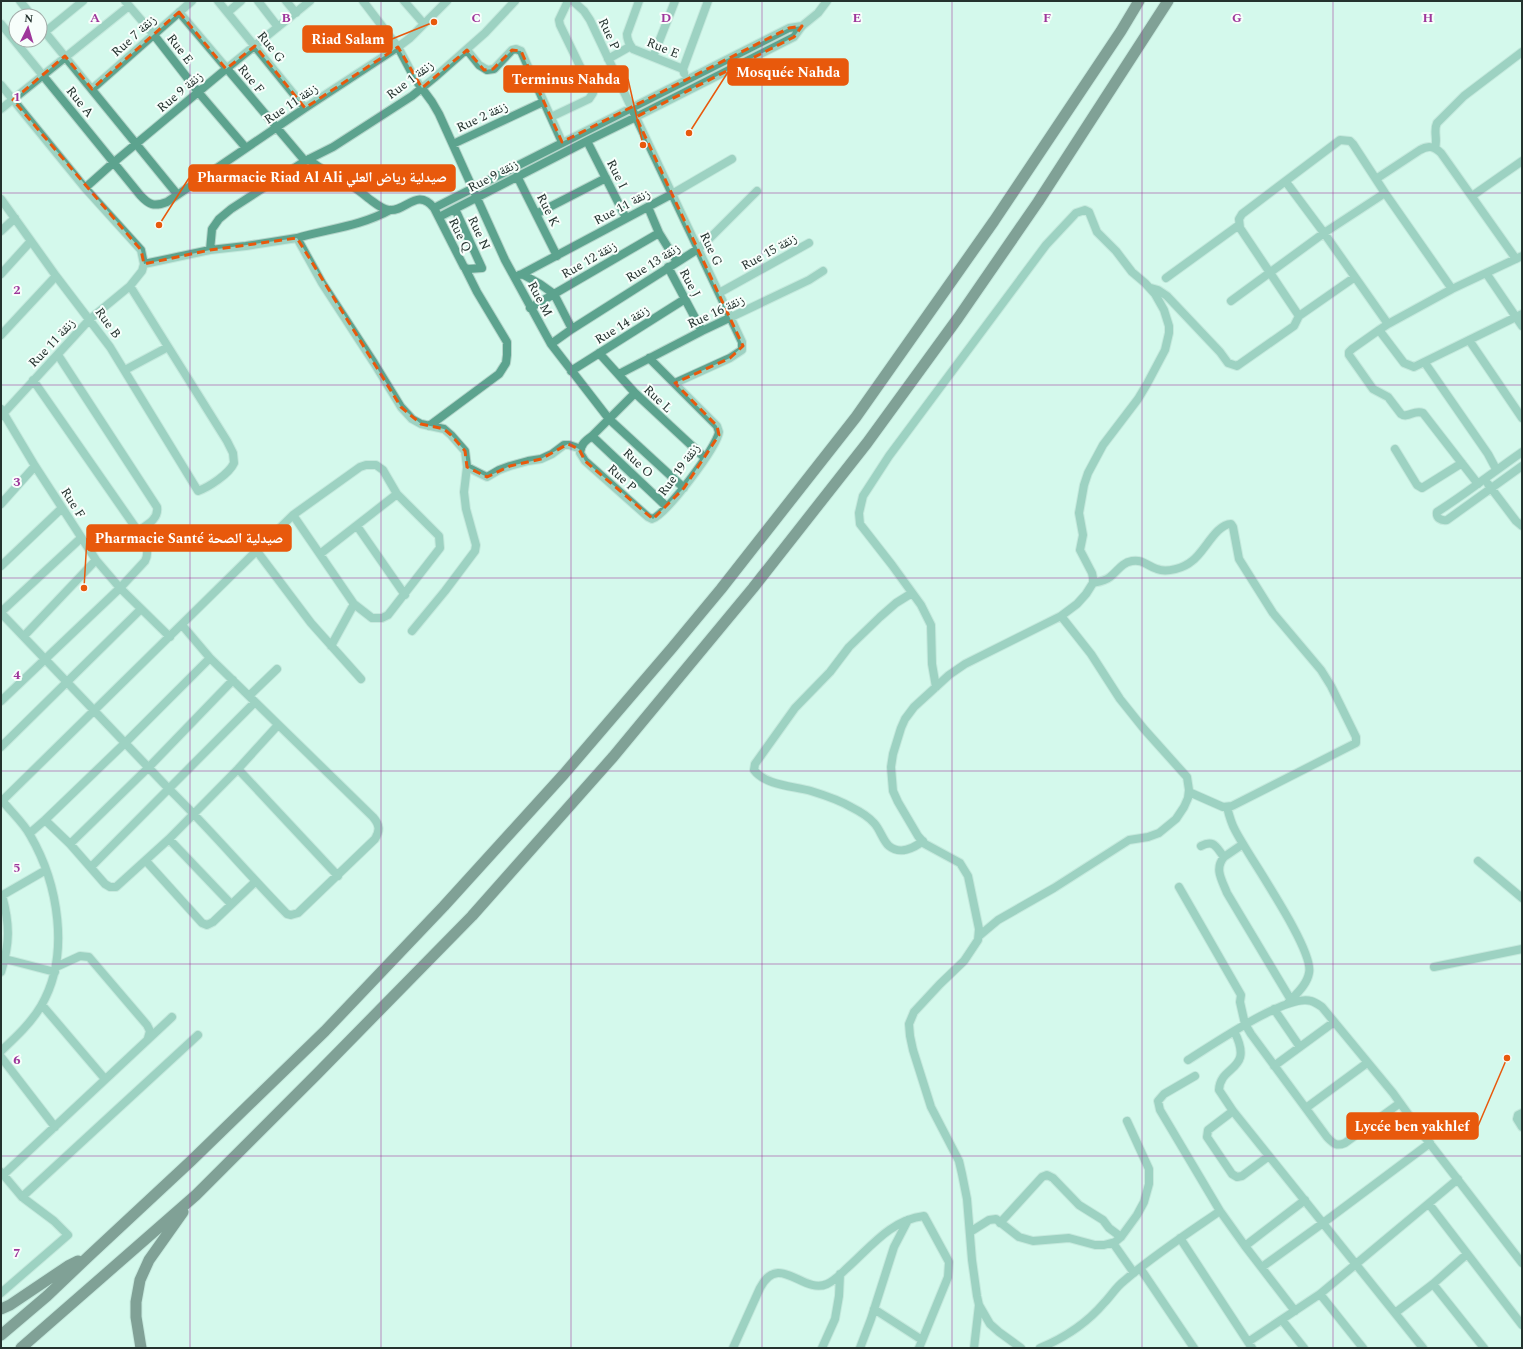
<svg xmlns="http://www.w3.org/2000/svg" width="1523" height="1349" font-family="Spectral,'Noto Naskh Arabic',serif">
<rect width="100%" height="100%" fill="#d4f9ec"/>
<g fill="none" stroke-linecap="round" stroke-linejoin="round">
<!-- minor casing -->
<g stroke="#b4d5ca" stroke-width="10">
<path id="minor" d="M 20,1 L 32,16
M 125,1 L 154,35 L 199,93 L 246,148
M 218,1 L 305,108
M 258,1 L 278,27
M 286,1 L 296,13
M 363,1 L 398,47 L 415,79 L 432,102 L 439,114 L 505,260 L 551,344 L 609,419 L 684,488
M 404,1 L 424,24
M 573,1 L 584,11 L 590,20 L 742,342 L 742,350 L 730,358 L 675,383
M 639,1 L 627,34 C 627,40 629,44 633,49 L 683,69
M 179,12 L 305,161
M 228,12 L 241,1
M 1,24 L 140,195 C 149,205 154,207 167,202 L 305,108 L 398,47 L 410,38 L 447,1
M 40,26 L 177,194
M 45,32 L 83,1
M 467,50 L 479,65 L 487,70 L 494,69 L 512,50 L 516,49 L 521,51 L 562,142
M 653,57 L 675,1
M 608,59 L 631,46
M 684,73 L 683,69 L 708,1
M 1,85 L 85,188 L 141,250 L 144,264 L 142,271 L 130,286 L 90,319 L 1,416
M 92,89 L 192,1
M 1,109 L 129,6
M 551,117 L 589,99 L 593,93 L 560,25 L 559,20 L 568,1
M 587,141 L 626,218
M 453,144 L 543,102
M 1435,148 C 1438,139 1433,131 1437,123 L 1464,96 L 1522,52
M 309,159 C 318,169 331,173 343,180 C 351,185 360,191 368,198 C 375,203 381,209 389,210 C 406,212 417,187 434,208 L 464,267 L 468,269 L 482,268 L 455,209
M 517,176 L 557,256
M 1376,179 L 1420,150 C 1428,145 1434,146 1441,153 L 1516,259
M 1286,182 L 1324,233 L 1388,324
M 85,188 L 113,163 L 226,69 L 310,1
M 1472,196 L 1522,161
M 1,199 L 56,276 L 110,347 L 198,491 C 209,487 229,474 234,463 L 233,453 L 227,441 L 130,286
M 648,207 L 659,233 L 677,262
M 434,208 L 789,28 L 802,26
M 536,214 L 606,178
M 439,217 L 587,141 L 636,117 L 794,37 L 802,26 L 818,13 L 827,1
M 1,231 L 15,218
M 297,238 C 328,229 361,226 390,210
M 210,250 L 212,229 L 219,219 L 231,209 L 305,161 L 333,147 L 412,96 L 434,78 L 485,33 L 515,1
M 1522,256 L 1452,289 L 1388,324 L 1379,330 L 1404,363 L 1414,367 L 1522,314
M 144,264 L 210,250 L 246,246 L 297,238 L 322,283 L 374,363 L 401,407 L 412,419 L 421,424 L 444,429 L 451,435 L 465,451 L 467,467 L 487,477 L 499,470 L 510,466 L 528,461 L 541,459 L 552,454 L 564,445 L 569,445 L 581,449
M 668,267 L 702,331
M 1486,273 L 1522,326
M 1,274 L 31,241
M 522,274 L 672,194 L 732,159
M 519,275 L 522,274 L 540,284 L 554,294 L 572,329
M 1166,278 L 1239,225
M 1151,288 L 1158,290 L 1167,296 L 1220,352 L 1228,363 L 1237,366 L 1294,326 L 1299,316 L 1355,277
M 719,293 L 809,243
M 1231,301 L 1324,233 L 1385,193
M 530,308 L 659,233
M 1299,316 L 1240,228 L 1239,219 L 1242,214 L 1340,140 L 1350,141 L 1353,144 L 1385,193 L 1452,289
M 1379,330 L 1352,349 L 1349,352 L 1349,355 L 1373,389 L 1388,397 L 1401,414 C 1408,419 1414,409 1423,413 L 1478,484
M 1,335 L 56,276
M 1469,340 L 1522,418
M 551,344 L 572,329 L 698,249 L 706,242 L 757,191
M 599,353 L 635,393 L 705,458
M 58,355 L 157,507 C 159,519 147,525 138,531
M 1425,363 L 1488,454 L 1496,469
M 125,370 L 168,347
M 571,371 L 685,299
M 619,374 L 702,331 L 809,280 L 823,271
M 635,393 L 592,436 C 585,441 581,444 580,453 L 585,461 L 648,517 L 652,519 C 666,515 717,447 719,432 L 717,426 L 649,358
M 1,409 L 35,466 L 96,560 L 120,588 L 170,637
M 429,426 L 499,374 L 506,363 L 507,355 L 507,342 L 477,292 L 465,268
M 592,436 L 667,507
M 1395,449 L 1417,485 L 1422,488 L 1462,463
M 1522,452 C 1493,472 1466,494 1437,512 C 1436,518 1441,521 1447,520 L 1522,466
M 1488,484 L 1516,521 L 1522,526
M 1,504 L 35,466
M 357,526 L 405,595
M 256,550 L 311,623 L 361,679
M 320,554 L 397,494
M 1,566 L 62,508
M 1093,583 C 1098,582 1105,581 1110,577 C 1118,571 1121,563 1132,561 C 1143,559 1147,566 1157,569 C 1167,573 1184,568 1192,561 C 1204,553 1216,524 1231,524 L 1233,527 L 1239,559 L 1273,613 L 1321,670 L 1331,686 L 1356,737 L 1356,743 L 1232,806 L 1223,807 L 1189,792
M 912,593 L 896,603 L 880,617 L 849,647 L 830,672 L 795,708 L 755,764 L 754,770 C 766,786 794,786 811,791 C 824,795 839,800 851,807 C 859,811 868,816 874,823 C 880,829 883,841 889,846 C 900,855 914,848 923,841
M 1,612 L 81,538
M 1,613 L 169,789 C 210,829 247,873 287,914 L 291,915 L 298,913 L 375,839 C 380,831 380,825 373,817 L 210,658 L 182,625
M 412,631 L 445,591 L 475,551 L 476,545 L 466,509 L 464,492 L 467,467
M 24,636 L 96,560
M 331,646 L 354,604
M 936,687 L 932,664 L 931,625 L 921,605 L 892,565 L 860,524 L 859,513 L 863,496 L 889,456 L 1046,245 L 1076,213 L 1085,210 L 1089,212 L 1097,232 L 1116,251 L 1132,272 L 1145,283 L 1155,294 L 1164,310 L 1169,326 L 1169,333 L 1165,350 L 1147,384 L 1138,399 L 1103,445 L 1088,473 L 1084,485 L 1079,513 L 1083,535 L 1080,550 L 1092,573 L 1093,578 L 1093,583 L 1086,594 L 1077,604 L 1061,616 L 965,664 L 949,675 L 914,707 L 905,719 L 901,728 L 893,754 L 891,767 L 893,791 L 898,802 L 918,836 L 925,844 L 960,863 L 968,876 L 979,929 L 978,940 L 964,961 L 940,984 L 914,1012 L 909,1024 L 910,1036 L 913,1050 L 931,1107 L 959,1161 L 962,1174 L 967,1199 L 972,1260 L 977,1296 L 979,1305 L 990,1324 L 999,1332 L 1021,1348
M 249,696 L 277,669
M 1,701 L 120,588 L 145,561 C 151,550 143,540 138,531 L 33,380
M 1,747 L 141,609
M 238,769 L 338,876
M 1,799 C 10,811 23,822 30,835 C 58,883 71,955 41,1006 C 31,1023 16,1037 1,1051
M 2,801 L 293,515 L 360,467 L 366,465 L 376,465 L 383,470 L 397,494 L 439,536 L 440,548 L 388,615 L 382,618 L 372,618 L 354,604 L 293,515
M 1227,807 C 1229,815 1231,823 1235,830 C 1248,856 1315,950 1309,973 C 1307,985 1295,995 1288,1003
M 45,820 L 70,844 L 105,884 L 110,887 L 116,887 L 169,839 L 238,769 L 278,725
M 30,833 L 45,820 L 125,743 L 210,658
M 169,839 L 231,904
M 70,844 L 149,767 L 233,680
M 1201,846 C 1214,839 1216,847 1224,857 C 1214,869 1222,880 1227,893 L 1291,1000
M 1224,857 L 1243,844
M 146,861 L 202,923 L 207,925 L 213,922 L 255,882
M 1478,861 L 1522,898
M 91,867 L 255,702
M 1179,887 L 1241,995 L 1240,1002 L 1245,1024 L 1251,1034 L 1327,1137 C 1333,1143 1336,1147 1345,1143 L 1400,1103
M 1,896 L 46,870
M 979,936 L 998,920 L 1054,888 L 1129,840 L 1148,837 L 1159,833 L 1176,819 L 1184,807 L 1188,798 L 1189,790 L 1187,777 L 1144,729 L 1120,699 L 1091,654 L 1061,616
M 5,959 L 55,972
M 56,967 L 80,956 L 89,957 L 147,1025 L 150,1031 L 148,1038
M 1434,967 L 1522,949
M 1,972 C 10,943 10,925 2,895
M 42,1005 L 105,1079
M 1274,1009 L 1300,1047
M 1234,1031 C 1255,1072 1220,1064 1219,1090 L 1233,1111 L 1423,1348
M 1,1057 L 55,1127
M 1188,1060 C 1211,1046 1287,993 1311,1001 C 1315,1002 1319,1005 1322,1007 L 1393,1093 L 1421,1132 L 1522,1263
M 1274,1066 L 1334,1022
M 1195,1076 L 1164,1094 L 1158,1101 L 1160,1110 L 1220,1211 L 1245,1246 L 1295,1311
M 1306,1108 L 1367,1063
M 1233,1111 L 1208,1130 L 1207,1137 L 1232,1174 L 1237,1177 L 1242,1176 L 1269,1156
M 1522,1113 L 1518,1115 L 1517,1119 L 1522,1127
M 1,1172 L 22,1197 L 54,1221 L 68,1235 L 1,1293
M 3,1175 L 172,1017
M 22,1197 L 198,1035
M 1429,1204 L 1522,1325
M 1000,1223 L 1042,1177 L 1047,1175 L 1053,1178 L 1079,1205 L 1103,1220 L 1109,1228 L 1121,1237
M 970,1232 L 989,1220 L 996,1219 L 1019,1237 L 1033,1241 L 1069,1238 L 1095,1245 L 1104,1245 L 1115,1242 L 1121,1237 L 1137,1215 L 1144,1202 L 1149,1184 L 1149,1169 L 1127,1121
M 1180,1238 L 1252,1348
M 1113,1243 L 1134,1273
M 1245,1246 L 1305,1200
M 1262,1267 L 1323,1223 L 1430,1143
M 1140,1268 L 1194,1348
M 1433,1284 L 1484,1348
M 1320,1294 L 1363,1348
M 874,1309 L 922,1340
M 1395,1313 L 1433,1284 L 1467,1254
M 1282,1320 L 1304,1348
M 1248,1342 L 1320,1294 L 1458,1179
M 733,1348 L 760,1288 C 779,1251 803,1295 827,1284 C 834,1281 841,1274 846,1269 C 870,1248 890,1220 924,1216 L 949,1262 L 948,1277 L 919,1348
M 822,1348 L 835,1319 L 839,1296 L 840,1274
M 860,1348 L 871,1319 L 894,1247 L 908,1220
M 974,1348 L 979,1305
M 1040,1348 C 1064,1338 1087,1323 1104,1303 C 1111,1296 1116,1287 1124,1281 C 1154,1255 1188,1233 1220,1211"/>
</g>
<!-- highway casing -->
<g stroke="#b4d5ca" stroke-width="13">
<path id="highway" d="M 1,1309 L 10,1305 L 68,1266 L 78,1261
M 1,1335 L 47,1296 L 89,1256 L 191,1161 L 325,1031 L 444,906 L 564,774 L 672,648 L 721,589 L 856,417 L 994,221 L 1121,31 L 1139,1
M 21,1348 L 196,1195 L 316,1075 L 472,916 L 613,757 L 753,588 L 867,443 L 958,318 L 1038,202 L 1168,1
M 141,1348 L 136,1317 L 136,1302 L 140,1280 L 149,1260 L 183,1212"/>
</g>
<!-- minor -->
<use href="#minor" stroke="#5ca38e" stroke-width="8"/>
<!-- highway -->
<use href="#highway" stroke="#1c362e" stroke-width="11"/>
</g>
<!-- marked area -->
<path d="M0 0H1523V1349H0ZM 179,12 L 226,69 L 255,46 L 305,108 L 398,47 L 422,88 L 467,50 L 484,70 L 493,69 L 512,50 L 521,51 L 562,142 L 789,28 L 802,26 L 794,37 L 636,117 L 743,346 L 730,358 L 675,383 L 717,426 L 719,435 L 684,488 L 653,519 L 585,461 L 579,449 L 568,444 L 541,459 L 510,466 L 487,477 L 467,467 L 465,451 L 451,435 L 444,429 L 421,424 L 401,407 L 297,238 L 210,250 L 144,264 L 141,250 L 13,100 L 65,56 L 92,89 Z" fill="#d4f9ec" fill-opacity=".55" fill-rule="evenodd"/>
<path fill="none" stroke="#e8590c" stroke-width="3" stroke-dasharray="8 5" stroke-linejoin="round" d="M 179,12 L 226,69 L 255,46 L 305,108 L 398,47 L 422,88 L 467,50 L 484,70 L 493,69 L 512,50 L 521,51 L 562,142 L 789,28 L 802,26 L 794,37 L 636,117 L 743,346 L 730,358 L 675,383 L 717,426 L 719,435 L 684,488 L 653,519 L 585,461 L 579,449 L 568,444 L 541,459 L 510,466 L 487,477 L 467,467 L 465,451 L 451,435 L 444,429 L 421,424 L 401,407 L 297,238 L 210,250 L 144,264 L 141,250 L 13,100 L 65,56 L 92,89 Z"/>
<!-- grid -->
<path fill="none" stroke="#9e379b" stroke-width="1" stroke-opacity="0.55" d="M 190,1 L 190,1348M 381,1 L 381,1348M 571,1 L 571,1348M 762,1 L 762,1348M 952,1 L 952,1348M 1142,1 L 1142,1348M 1333,1 L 1333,1348M 1,193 L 1522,193M 1,385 L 1522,385M 1,578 L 1522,578M 1,771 L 1522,771M 1,964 L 1522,964M 1,1156 L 1522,1156"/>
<g text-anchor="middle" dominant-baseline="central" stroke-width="4" stroke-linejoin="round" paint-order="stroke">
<!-- street labels -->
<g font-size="13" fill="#24322e" stroke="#f7fefb">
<text transform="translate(609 34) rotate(65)">Rue P</text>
<text transform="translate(134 36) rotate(-42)">Rue 7 زنقة</text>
<text transform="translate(271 47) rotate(51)">Rue G</text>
<text transform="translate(663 48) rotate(22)">Rue E</text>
<text transform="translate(180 49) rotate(52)">Rue E</text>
<text transform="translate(251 79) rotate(50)">Rue F</text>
<text transform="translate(410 80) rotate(-37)">Rue 1 زنقة</text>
<text transform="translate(180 92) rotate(-40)">Rue 9 زنقة</text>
<text transform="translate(80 102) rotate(51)">Rue A</text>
<text transform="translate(291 104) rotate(-34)">Rue 11 زنقة</text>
<text transform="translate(482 117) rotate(-25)">Rue 2 زنقة</text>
<text transform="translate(617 174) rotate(63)">Rue I</text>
<text transform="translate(493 176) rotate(-28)">Rue 9 زنقة</text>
<text transform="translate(622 207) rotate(-28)">Rue 11 زنقة</text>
<text transform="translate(548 210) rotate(63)">Rue K</text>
<text transform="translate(479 233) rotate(65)">Rue N</text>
<text transform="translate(460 235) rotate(64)">Rue Q</text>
<text transform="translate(711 249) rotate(64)">Rue G</text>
<text transform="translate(769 252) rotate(-29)">Rue 15 زنقة</text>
<text transform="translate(589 260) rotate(-30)">Rue 12 زنقة</text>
<text transform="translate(653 263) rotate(-32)">Rue 13 زنقة</text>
<text transform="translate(690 283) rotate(62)">Rue J</text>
<text transform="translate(540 299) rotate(62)">Rue M</text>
<text transform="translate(716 312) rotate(-25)">Rue 16 زنقة</text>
<text transform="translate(108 323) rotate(54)">Rue B</text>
<text transform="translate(622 325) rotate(-32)">Rue 14 زنقة</text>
<text transform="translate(52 343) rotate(-47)">Rue 11 زنقة</text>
<text transform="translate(658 399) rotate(43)">Rue L</text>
<text transform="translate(638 463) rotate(43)">Rue O</text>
<text transform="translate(679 470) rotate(-54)">Rue 19 زنقة</text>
<text transform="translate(622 478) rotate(42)">Rue P</text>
<text transform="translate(73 503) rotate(58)">Rue F</text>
</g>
</g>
<g font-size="13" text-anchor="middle" font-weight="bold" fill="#9e379b" stroke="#f7fefb" stroke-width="4" stroke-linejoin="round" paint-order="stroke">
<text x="95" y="22">A</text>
<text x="286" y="22">B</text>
<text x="476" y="22">C</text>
<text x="666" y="22">D</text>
<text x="857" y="22">E</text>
<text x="1047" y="22">F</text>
<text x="1237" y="22">G</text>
<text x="1428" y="22">H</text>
<text x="17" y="101">1</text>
<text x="17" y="294">2</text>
<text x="17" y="486">3</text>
<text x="17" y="679">4</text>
<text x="17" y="872">5</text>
<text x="17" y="1064">6</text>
<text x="17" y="1257">7</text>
</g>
<!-- callouts -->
<path fill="none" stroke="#e8590c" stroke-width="1.5" d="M434 22L392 39M689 133L728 72M643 145L628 79M159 225L189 178M84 588L87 538M1507 1058L1478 1126"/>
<g fill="#e8590c" stroke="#f7fefb" stroke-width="1.5">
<circle cx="434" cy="22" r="4"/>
<circle cx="689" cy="133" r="4"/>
<circle cx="643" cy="145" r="4"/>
<circle cx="159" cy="225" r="4"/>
<circle cx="84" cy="588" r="4"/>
<circle cx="1507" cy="1058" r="4"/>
</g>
<g fill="#e8590c" stroke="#e8590c" stroke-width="1.5">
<rect x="303" y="26" width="89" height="26" rx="4"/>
<rect x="728" y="59" width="120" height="26" rx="4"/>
<rect x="504" y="66" width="124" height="26" rx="4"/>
<rect x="189" y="165" width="266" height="26" rx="4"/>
<rect x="87" y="525" width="204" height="26" rx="4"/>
<rect x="1347" y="1113" width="131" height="26" rx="4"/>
</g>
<g font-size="14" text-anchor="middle" font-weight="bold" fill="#fff">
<text x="348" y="44">Riad Salam</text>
<text x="788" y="77">Mosquée Nahda</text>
<text x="566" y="84">Terminus Nahda</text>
<text x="322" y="182">Pharmacie Riad Al Ali صيدلية رياض العلي</text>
<text x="189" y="543">Pharmacie Santé صيدلية الصحة</text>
<text x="1412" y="1131">Lycée ben yakhlef</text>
</g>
<!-- border -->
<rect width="1523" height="1349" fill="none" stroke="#24322e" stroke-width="4"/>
<!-- north arrow -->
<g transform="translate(28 28) rotate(5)"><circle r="19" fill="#f7fefb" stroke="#a3aca9"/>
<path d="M0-3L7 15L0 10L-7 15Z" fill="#9e379b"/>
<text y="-6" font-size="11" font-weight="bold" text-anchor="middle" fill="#24322e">N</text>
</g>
</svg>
